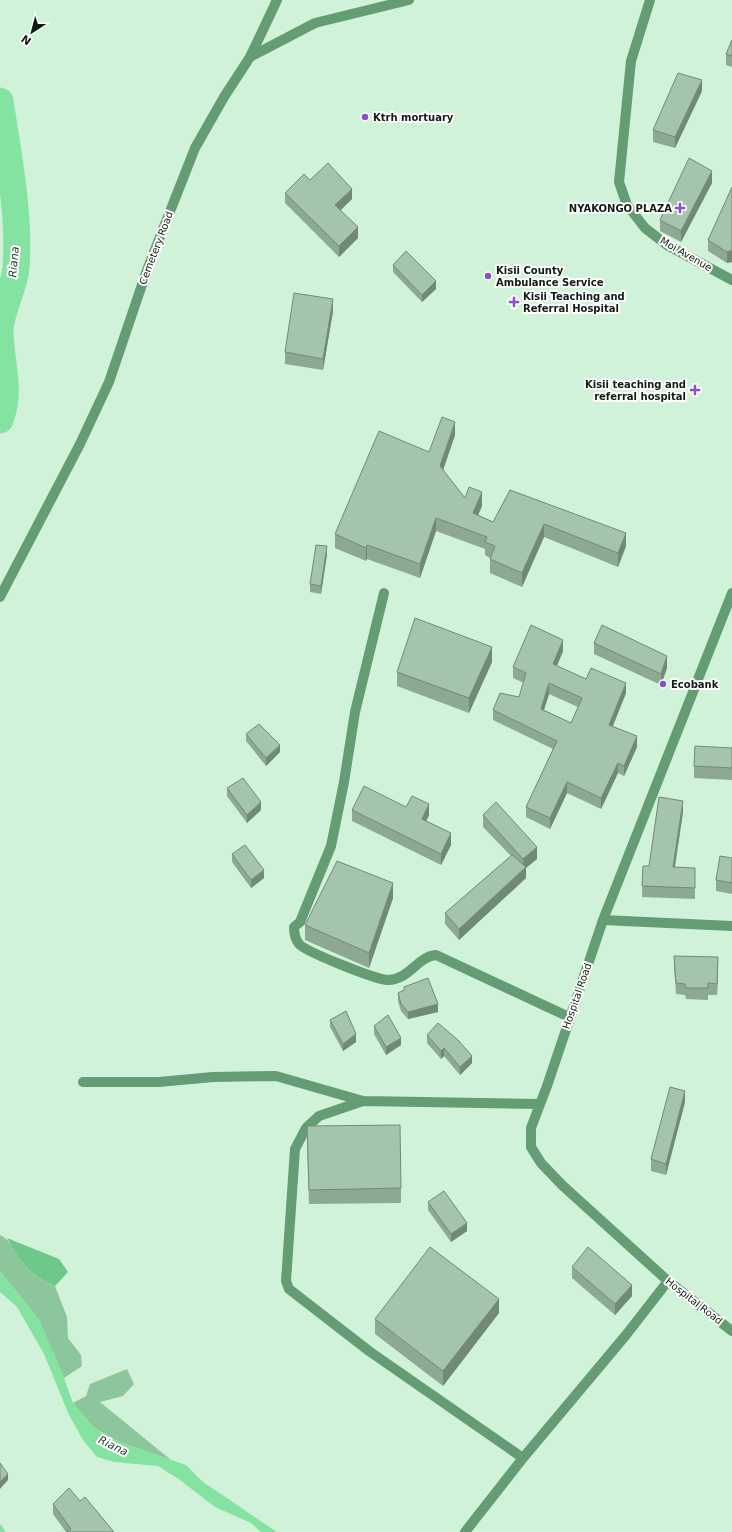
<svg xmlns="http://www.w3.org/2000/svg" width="732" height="1532" font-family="'DejaVu Sans',sans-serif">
<rect width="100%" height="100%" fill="#d0f2d8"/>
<!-- green -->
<path fill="#8cc69c" d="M 0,1235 C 11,1240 13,1250 20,1259 C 29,1273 41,1280 55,1286 L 67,1317 L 68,1338 L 81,1355 L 82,1366 L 64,1378 L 39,1320 L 0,1271 Z
M 127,1369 L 134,1384 L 123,1396 L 100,1402 L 171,1460 L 119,1442 L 93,1427 L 73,1403 L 86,1396 L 90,1384 Z"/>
<!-- forest -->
<path fill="#6cc98a" d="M 7,1238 L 59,1259 L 68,1272 L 55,1286 C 28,1274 22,1264 7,1238 Z"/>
<!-- water -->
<path fill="#85e3a1" d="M 0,1271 L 39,1320 L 60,1367 L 73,1403 L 93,1427 L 119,1442 L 186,1465 L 203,1482 L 277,1532 L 261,1532 L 251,1523 L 215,1507 L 180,1480 L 158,1466 L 114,1462 L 97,1457 L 83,1440 L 69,1415 L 44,1354 L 17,1307 L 0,1292 Z"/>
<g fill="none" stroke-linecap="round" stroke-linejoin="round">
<!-- stream -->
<path stroke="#85e3a1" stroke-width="4.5" d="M 0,1527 L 3,1532"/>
<!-- river -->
<path stroke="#85e3a1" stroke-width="27" d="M 0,101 C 8,154 20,214 16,268 C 14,289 1,309 0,330 C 0,362 12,388 0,420"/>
<!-- minor -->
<path stroke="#649c74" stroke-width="10" d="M 650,0 L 631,61 L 619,182 L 627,205 L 645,228 L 667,245 L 732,280
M 250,57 L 315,23 L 409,0
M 384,593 L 355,712 L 344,782 L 331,846 L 300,922 L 294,927 C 294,933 295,939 299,944 C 306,952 377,980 388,980 C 409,980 418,956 436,955 L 569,1017
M 732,593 L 603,920 L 547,1086 L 531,1128 L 531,1147 L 541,1163 L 562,1185 L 668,1281 L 732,1331
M 0,597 L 80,444 L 109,382 L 147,270 L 195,148 L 224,97 L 250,57 L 277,0
M 603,920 L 732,926
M 83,1082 L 159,1082 L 213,1077 L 276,1076 L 363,1101 L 539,1104
M 363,1101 L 319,1116 L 306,1128 L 295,1149 L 286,1281 L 289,1289 L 369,1351 L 523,1458
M 465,1532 L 523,1458 L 626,1335 L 668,1281"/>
</g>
<!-- wall -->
<path fill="#8da994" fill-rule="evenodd" d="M 732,40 L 732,67 L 726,65 L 726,54 Z
M 702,91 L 675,148 L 653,142 L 653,130 Z
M 310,180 L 352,199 L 341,210 L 358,238 L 339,257 L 285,203 L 285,193 Z
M 712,183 L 681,242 L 660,231 L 660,220 Z
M 732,187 L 732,262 L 727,263 L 708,251 L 708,240 Z
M 393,265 L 436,289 L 422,302 L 393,272 Z
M 333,311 L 323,370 L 285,364 L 285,352 Z
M 455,435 L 443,470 L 465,498 L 482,506 L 478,515 L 493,522 L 510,490 L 626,546 L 618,567 L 544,537 L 522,587 L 490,573 L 490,558 L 485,555 L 485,549 L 436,531 L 420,578 L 367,559 L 366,561 L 335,548 L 335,534 L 429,452 Z
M 327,554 L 321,594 L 310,592 L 310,584 Z
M 594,643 L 667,668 L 661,685 L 594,654 Z
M 563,651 L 557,666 L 586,679 L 626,693 L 613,726 L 637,747 L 624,776 L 618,773 L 601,809 L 567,793 L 550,829 L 526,817 L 526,807 L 553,749 L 493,720 L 493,710 L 519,697 L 524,683 L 513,678 L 513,667 ZM 549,694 L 578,707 L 571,723 L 544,710 Z
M 492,662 L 469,713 L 397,686 L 397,672 Z
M 246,734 L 280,752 L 266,766 L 246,741 Z
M 732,748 L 732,780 L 694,778 L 694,766 Z
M 227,788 L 261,810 L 247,823 L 227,796 Z
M 406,807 L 429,815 L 426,821 L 451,845 L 441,865 L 352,821 L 352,810 Z
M 683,812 L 675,867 L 695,879 L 695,899 L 642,897 L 643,866 L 649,866 Z
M 483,815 L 537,859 L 526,868 L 526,878 L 459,940 L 445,924 L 445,913 L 511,856 L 483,827 Z
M 232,854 L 264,878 L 251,888 L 232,862 Z
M 732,858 L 732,894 L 716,891 L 716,880 Z
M 393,898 L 369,968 L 305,940 L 305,925 Z
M 674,956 L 718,969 L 717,995 L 708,995 L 708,1000 L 686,999 L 685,995 L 676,994 L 674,967 Z
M 398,993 L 438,1012 L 408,1019 L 401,1011 L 398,1001 Z
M 330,1020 L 356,1042 L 343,1051 L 330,1027 Z
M 374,1026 L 401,1045 L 386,1055 L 374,1034 Z
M 427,1035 L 472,1063 L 460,1075 L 444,1056 L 441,1059 L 427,1043 Z
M 685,1102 L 666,1175 L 651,1171 L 651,1159 Z
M 307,1141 L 401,1188 L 401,1203 L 309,1204 Z
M 428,1202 L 467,1231 L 451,1242 L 428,1210 Z
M 572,1267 L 632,1296 L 615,1315 L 572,1278 Z
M 499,1313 L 443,1386 L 375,1334 L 375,1319 Z
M 80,1501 L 114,1532 L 66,1532 L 53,1514 L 53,1504 Z"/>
<!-- shaded-wall -->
<path fill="#738978" d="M 702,80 L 702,91 L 675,148 L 675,137 Z
M 712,171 L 712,183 L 681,242 L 681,231 Z
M 352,189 L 352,199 L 335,215 L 335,205 Z
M 358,227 L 358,238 L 339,257 L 339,246 Z
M 732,250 L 732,262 L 727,263 L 727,252 Z
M 436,281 L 436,289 L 422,302 L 422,295 Z
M 333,299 L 333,311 L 323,370 L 323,359 Z
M 455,422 L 455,435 L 440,479 L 440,466 Z
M 482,492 L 482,506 L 473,527 L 473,513 Z
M 436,518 L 436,531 L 420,578 L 420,564 Z
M 544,524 L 544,537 L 522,587 L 522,573 Z
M 626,533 L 626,546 L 618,567 L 618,553 Z
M 367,545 L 367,559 L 366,561 L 366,548 Z
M 327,546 L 327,554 L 321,594 L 321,586 Z
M 563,640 L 563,651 L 553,675 L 553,664 Z
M 492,647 L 492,662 L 469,713 L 469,698 Z
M 667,656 L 667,668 L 661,685 L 661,674 Z
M 549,683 L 549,694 L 541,719 L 541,709 Z
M 626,683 L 626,693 L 609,735 L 609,725 Z
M 637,736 L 637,747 L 624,776 L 624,766 Z
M 280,745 L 280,752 L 266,766 L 266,758 Z
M 618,763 L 618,773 L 601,809 L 601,798 Z
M 567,782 L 567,793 L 550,829 L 550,818 Z
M 683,801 L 683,812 L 673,878 L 673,867 Z
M 261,802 L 261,810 L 247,823 L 247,815 Z
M 429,804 L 429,815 L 422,830 L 422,819 Z
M 451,833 L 451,845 L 441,865 L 441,854 Z
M 537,847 L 537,859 L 526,868 L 526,878 L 459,940 L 459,929 L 523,870 L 523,859 Z
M 264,870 L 264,878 L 251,888 L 251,880 Z
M 393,883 L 393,898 L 369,968 L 369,953 Z
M 718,957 L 718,969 L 717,995 L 717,984 Z
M 438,1004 L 438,1012 L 408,1019 L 408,1012 Z
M 356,1034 L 356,1042 L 343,1051 L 343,1044 Z
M 401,1038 L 401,1045 L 386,1055 L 386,1047 Z
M 444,1048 L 444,1056 L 441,1059 L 441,1051 Z
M 472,1056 L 472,1063 L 460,1075 L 460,1067 Z
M 685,1091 L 685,1102 L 666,1175 L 666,1164 Z
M 467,1223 L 467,1231 L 451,1242 L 451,1234 Z
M 632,1285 L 632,1296 L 615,1315 L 615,1304 Z
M 499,1299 L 499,1313 L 443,1386 L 443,1371 Z
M 8,1474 L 8,1480 L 0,1489 L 0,1482 Z"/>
<!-- building -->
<path fill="#a4c4ac" stroke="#738978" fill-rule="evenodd" d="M 732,40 L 732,56 L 726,54 Z
M 678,73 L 702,80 L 675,137 L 653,130 Z
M 689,158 L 712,171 L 681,231 L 660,220 Z
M 328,163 L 352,189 L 335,205 L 358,227 L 339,246 L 285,193 L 304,174 L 310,180 Z
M 732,187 L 732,250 L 727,252 L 708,240 Z
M 406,251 L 436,281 L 422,295 L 393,265 Z
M 294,293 L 333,299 L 323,359 L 285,352 Z
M 442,417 L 455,422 L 440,466 L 465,498 L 469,487 L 482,492 L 473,513 L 493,522 L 510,490 L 626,533 L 618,553 L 544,524 L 522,573 L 490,559 L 495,546 L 485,542 L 487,537 L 436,518 L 420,564 L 367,545 L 366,548 L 335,534 L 379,431 L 429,452 Z
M 316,545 L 327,546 L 321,586 L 310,584 Z
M 415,618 L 492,647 L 469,698 L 397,672 Z
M 531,625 L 563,640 L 553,664 L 586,679 L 591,668 L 626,683 L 609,725 L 637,736 L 624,766 L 618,763 L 601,798 L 567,782 L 550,818 L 526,807 L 557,741 L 493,710 L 500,693 L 519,697 L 526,673 L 513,667 ZM 549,683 L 582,698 L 571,723 L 541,709 Z
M 602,625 L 667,656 L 661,674 L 594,643 Z
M 259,724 L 280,745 L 266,758 L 246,734 Z
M 695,746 L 732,748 L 732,768 L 694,766 Z
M 243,778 L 261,802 L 247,815 L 227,788 Z
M 364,786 L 406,807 L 412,796 L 429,804 L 422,819 L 451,833 L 441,854 L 352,810 Z
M 659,797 L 683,801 L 673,867 L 695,868 L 695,888 L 642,886 L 643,866 L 649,866 Z
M 496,802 L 537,847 L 523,859 L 483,815 Z
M 245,845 L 264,870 L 251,880 L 232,854 Z
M 512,855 L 526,867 L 459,929 L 445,913 Z
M 720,856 L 732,858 L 732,883 L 716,880 Z
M 337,861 L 393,883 L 369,953 L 305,925 Z
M 674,956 L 718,957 L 717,984 L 708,983 L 708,988 L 686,988 L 685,984 L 676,983 Z
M 428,978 L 438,1004 L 408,1012 L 401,1004 L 398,993 L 404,990 L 404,987 Z
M 346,1011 L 356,1034 L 343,1044 L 330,1020 Z
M 388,1015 L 401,1038 L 386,1047 L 374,1026 Z
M 438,1023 L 458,1040 L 472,1056 L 460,1067 L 444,1048 L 441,1051 L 427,1035 Z
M 670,1087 L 685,1091 L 666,1164 L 651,1159 Z
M 400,1125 L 401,1188 L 309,1190 L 307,1126 Z
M 444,1191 L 467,1223 L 451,1234 L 428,1202 Z
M 430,1247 L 499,1299 L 443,1371 L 375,1319 Z
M 588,1247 L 632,1285 L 615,1304 L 572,1267 Z
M 0,1463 L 8,1474 L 0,1482 Z
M 69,1488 L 80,1501 L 85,1497 L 114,1532 L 66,1532 L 71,1529 L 53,1504 Z"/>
<!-- markers -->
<g fill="#8a52ca" stroke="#fff" stroke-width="1.5">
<circle cx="365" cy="117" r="4"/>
<path d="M678 202h4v4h4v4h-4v4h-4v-4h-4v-4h4z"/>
<circle cx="488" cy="276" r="4"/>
<path d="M512 296h4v4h4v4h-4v4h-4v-4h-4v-4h4z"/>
<path d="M693 384h4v4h4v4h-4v4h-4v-4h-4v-4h4z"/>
<circle cx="663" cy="684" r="4"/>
</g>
<g text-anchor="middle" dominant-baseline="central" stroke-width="4" stroke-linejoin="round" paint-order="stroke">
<!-- poi labels -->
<g font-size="10" font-weight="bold" fill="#0f1b13" stroke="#fff" text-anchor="start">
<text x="373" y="117">Ktrh mortuary</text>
<text x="672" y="208" text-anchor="end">NYAKONGO PLAZA</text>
<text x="496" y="270">Kisii County<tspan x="496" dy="12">Ambulance Service</tspan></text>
<text x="523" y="296">Kisii Teaching and<tspan x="523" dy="12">Referral Hospital</tspan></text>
<text x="686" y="384" text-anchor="end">Kisii teaching and<tspan x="686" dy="12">referral hospital</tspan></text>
<text x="671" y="684">Ecobank</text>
</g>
<!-- street labels -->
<g font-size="10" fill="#0f1b13" stroke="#fff">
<text transform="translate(156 248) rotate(-69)">Cemetery Road</text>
<text transform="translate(686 254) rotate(30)">Moi Avenue</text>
<text transform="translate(577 996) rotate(-71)">Hospital Road</text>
<text transform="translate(694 1301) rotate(38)">Hospital Road</text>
</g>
<!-- water labels -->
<g font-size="11" font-style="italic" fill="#1c4329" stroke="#fff">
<text transform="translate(14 262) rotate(-85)">Riana</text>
<text transform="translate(113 1446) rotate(26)">Riana</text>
</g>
</g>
<!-- north arrow -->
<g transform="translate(32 32) rotate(216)" stroke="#ffffff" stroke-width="3" paint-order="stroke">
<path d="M0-3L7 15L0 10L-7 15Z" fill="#0f1b13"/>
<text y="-6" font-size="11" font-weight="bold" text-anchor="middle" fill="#0f1b13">N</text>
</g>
</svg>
